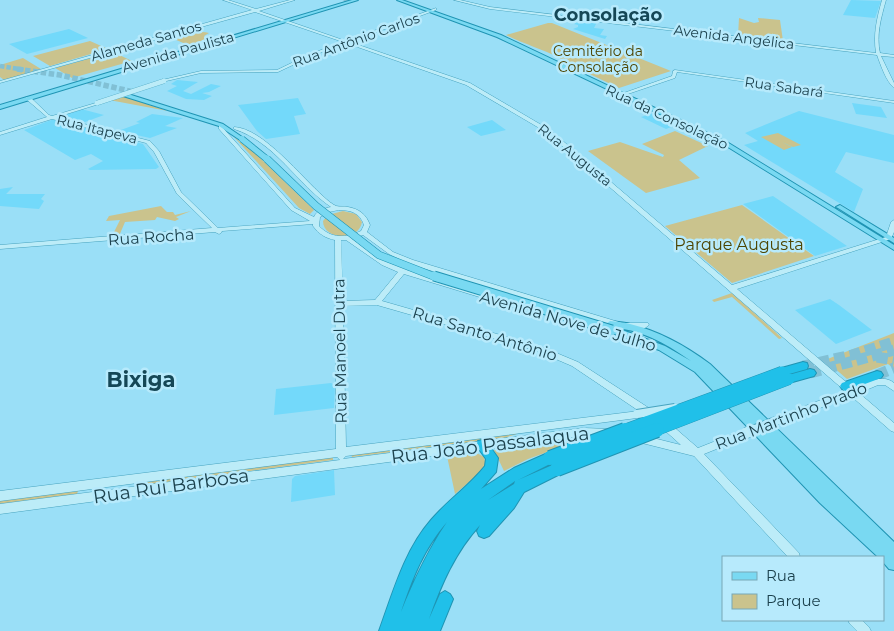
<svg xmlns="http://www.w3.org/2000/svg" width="894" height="631" font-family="Montserrat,sans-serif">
<rect width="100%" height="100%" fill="#9adff7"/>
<!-- built -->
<path fill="#73d9fa" d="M 851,0 L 881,1 L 875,18 L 843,15 Z
M 580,20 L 597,22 L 594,28 L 604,29 L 600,35 L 607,36 L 605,39 L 573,29 L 578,27 L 578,25 L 574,24 Z
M 69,29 L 88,38 L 27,54 L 9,44 Z
M 177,80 L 198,82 L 183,91 L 191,94 L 211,84 L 221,86 L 209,92 L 202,93 L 212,96 L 204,100 L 186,99 L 167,91 L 177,86 L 171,84 Z
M 298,98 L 306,114 L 294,116 L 300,134 L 266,139 L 257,131 L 238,105 Z
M 852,103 L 881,107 L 887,118 L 856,114 Z
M 83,109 L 85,110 L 104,115 L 85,122 L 61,116 Z
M 799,111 L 894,135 L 894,163 L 846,152 L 835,172 L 863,189 L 854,212 L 744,145 L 758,141 L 745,133 Z
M 654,113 L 657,114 L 679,124 L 666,129 L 641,117 Z
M 152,114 L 183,118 L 165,126 L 177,128 L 150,138 L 118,131 L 140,123 L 136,122 Z
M 54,119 L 143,144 L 159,167 L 156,169 L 90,170 L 88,169 L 103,161 L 91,154 L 75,160 L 24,130 Z
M 492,120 L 506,130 L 481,136 L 467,127 Z
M 13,187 L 6,194 L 45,194 L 41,199 L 44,201 L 39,209 L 0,206 L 0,189 Z
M 773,196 L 847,246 L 815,256 L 743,204 Z
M 830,299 L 839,305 L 872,330 L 836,344 L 795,310 Z
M 331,383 L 335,385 L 334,408 L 274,415 L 276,389 Z
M 334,470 L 335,495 L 291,502 L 292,479 L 295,476 Z"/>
<!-- green -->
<path fill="#cac38d" d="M 739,18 L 754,23 L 759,22 L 758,18 L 780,20 L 783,41 L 738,36 Z
M 548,23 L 552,23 L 671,71 L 619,88 L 560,60 L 560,58 C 542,49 524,44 506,35 Z
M 183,31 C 193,35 200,30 209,33 L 204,36 L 211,38 L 188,45 L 167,36 Z
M 90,41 L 108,49 L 50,66 L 33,56 Z
M 113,52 L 132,61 L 72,78 L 55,68 Z
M 23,58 L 41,69 L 4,80 L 0,77 L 0,65 Z
M 122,96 L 168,111 L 109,100 Z
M 675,131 L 708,146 L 679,160 L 700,178 L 646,193 L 588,151 L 620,142 L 663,157 L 664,155 L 642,144 Z
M 778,133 L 801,145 L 793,147 L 782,142 L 792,147 L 784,150 L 761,137 Z
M 234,137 L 255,153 L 314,210 L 310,214 L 299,208 Z
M 742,205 L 814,256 L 732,283 L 665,226 Z
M 161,206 L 167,212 L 173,212 L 175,215 L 191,211 L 176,217 L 179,219 L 175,221 L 157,217 L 155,220 L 125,222 L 119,236 L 112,236 L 120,220 L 106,221 L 109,216 Z
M 343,211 L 356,214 L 362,222 C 359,242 323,240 323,221 L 328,215 Z
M 732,293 L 782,338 L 779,339 L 732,297 L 714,302 L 712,300 Z
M 894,333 L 894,369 L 888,364 L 847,379 L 825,360 Z
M 520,433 L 504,438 L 352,457 L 351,454 Z
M 583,439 L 528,459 L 504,471 L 494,450 Z
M 475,452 L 484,457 L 486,466 L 482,471 L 455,494 L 447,456 Z
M 333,457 L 333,460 L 144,485 L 145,482 Z
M 78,491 L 77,494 L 0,504 L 0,500 Z"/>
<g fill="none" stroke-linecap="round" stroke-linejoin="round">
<!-- primary-tunnel-far1 -->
<path stroke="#81c0d5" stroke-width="4.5" stroke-dasharray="4.5 2" stroke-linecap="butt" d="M 344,2 L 352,0
M 0,66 L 25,70"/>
<!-- primary-tunnel -->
<path stroke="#81c0d5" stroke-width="5.5" stroke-dasharray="5.5 2.5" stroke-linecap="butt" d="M 17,69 L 60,75 L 134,92"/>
<!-- highway-tunnel -->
<path stroke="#81c0d5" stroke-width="11" stroke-dasharray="11 5" stroke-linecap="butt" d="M 877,357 L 894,360
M 803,366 L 852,355 L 894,342
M 810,373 L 894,350
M 877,375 L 894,368"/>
<!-- secondary casing -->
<g stroke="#47a3bf" stroke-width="1">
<path id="secondary" d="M 223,0 L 228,0 L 256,9 L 290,0 L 295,0 L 259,11 L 346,41 L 436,8 L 436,10 L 350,42 L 470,83 L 550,130 L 732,285 L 886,237 L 891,222 L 894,220 L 894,232 L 891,239 L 737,289 L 853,388 C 866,383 882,373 894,383 L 894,391 L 885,385 L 878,385 L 859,393 L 894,423 L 894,432 L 891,431 L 851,396 L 779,424 L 776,425 L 773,424 L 772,421 L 773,418 L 845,391 L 546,132 L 466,85 L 346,43 L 312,56 L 278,72 L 201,73 L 162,82 L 162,80 L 201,71 L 277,70 L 310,54 L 343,42 L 255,12 L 0,83 L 0,81 L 252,10 Z
M 454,0 L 460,0 L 490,7 L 876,53 C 873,34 877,18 882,0 L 886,0 C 881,18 876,35 880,53 L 894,55 L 894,57 L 881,56 L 894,83 L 894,88 C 886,81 881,66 877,55 L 490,9 Z
M 675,70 L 894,101 L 894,103 L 677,72 L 675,78 L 622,96 L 618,95 L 672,76 L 673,71 Z
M 26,97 L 30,97 L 49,115 L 52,116 L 99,102 L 99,104 L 57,117 L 150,141 L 159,151 L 181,192 L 218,228 L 310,221 L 291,210 L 219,129 L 219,125 L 221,124 L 223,124 L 223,128 L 295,208 L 314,217 C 316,211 325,208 331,207 C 297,184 275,142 234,129 L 234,127 C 263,128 302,178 324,197 C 327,200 332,204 336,206 C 340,207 344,206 348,207 C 359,209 366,214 370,225 L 367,232 L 393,252 L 413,260 L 622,323 L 648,323 L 649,325 L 645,328 L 619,327 L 409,264 L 389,254 L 363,235 L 352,239 C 368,250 387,266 406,267 L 407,270 L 535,308 L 536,310 L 532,313 L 404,274 L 382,301 L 542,347 L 578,362 L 655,412 L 656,415 L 655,418 C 649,420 645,415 640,412 L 641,414 L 640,417 L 637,418 L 346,456 L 343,459 L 583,428 L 610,429 L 613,430 L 615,433 L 613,436 L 610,437 L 583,436 L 0,514 L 0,504 L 340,460 L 337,457 L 0,501 L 0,491 L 336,449 L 335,240 C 325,238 319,234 313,226 L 313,224 L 222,231 L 221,233 L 219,234 L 215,232 L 0,249 L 0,245 L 212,228 L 177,194 L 154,152 L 146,143 L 52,119 L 0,135 L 0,132 L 47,117 L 26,99 ZM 339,210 C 351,210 360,213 364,225 L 361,231 C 346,238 331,239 319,226 L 320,217 L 329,212 ZM 341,240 L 346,240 L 382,265 L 398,272 L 375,300 L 343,301 ZM 377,305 L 537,351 L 572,366 L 639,411 L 346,447 L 343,306 Z
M 665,421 L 668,422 L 698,448 L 746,429 L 749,430 L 751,433 L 749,436 L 704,454 L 799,553 L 800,557 L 788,557 L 694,456 L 638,442 L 636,439 L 638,436 L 641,435 L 681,445 L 662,428 L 660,425 L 662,422 Z
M 848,620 L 862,620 L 869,627 L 871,631 L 857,631 L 850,624 Z"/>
</g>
<!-- primary casing -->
<g stroke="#1f94b3" stroke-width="2">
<path id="primary" d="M 352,0 L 358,0 L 0,109 L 0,105 Z
M 397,0 L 402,0 L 501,35 L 727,142 L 894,245 L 894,250 L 723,144 L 497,37 Z
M 125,93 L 223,124 L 245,139 L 240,140 L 219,126 L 123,96 L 123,94 Z
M 840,205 L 894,238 L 894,243 L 838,208 L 836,207 Z
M 610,321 C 616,322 623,322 630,324 C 659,331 686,346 710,364 L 894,542 L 894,570 L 889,569 L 883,562 L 883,557 L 878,557 L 820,503 L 695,372 L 659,350 L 609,332 L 608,330 L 610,327 L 607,326 L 606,324 ZM 617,328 C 644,331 670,346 691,361 L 665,346 Z"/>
</g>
<!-- highway casing -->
<g stroke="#1f94b3" stroke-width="2">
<path id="highway" d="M 803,362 L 807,363 L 808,366 L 807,369 L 782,376 L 778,375 L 776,372 L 778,369 Z
M 810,369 L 814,370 L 816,373 L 814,376 L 789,383 L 785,382 L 783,379 L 785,376 Z
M 877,371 L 881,372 L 883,375 L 881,378 L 846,391 L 842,389 L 840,386 L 842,383 Z
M 482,440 L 486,441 L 498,458 L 496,472 L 481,489 L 514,468 L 550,452 L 554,454 L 556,458 L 554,462 L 518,480 L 557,463 L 562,465 L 563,469 L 562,473 L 524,492 L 514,508 L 489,536 L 484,538 L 479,536 L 477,531 L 480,525 C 455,552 441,585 429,619 L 440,594 L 445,591 L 450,594 L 453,599 L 440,631 L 379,631 C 393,593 404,551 431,520 C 447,501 469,486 485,466 L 486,459 L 476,445 L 478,441 ZM 515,481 L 514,484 L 488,500 ZM 447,522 C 428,550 414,580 401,612 C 412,579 424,548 447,522 Z"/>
</g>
<!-- secondary -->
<use href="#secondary" fill="#bcecf8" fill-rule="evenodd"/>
<!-- primary -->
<use href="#primary" fill="#79d9f2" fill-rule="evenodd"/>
<!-- highway -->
<use href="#highway" fill="#20c0e9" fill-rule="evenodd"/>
<!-- secondary-bridge-far2 casing -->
<g stroke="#47a3bf" stroke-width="5.5" stroke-linecap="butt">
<path id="secondary-bridge-far2" d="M 97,103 L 164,81"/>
</g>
<!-- secondary-bridge-far1 casing -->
<g stroke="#47a3bf" stroke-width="10" stroke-linecap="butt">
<path id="secondary-bridge-far1" d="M 637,414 L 675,408
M 750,431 L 776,421"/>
</g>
<!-- secondary-bridge casing -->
<g stroke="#47a3bf" stroke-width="12" stroke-linecap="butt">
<path id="secondary-bridge" d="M 746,433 L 753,430"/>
</g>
<!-- primary-bridge-far2 casing -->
<g stroke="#1f94b3" stroke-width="7" stroke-linecap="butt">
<path id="primary-bridge-far2" d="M 242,139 L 268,160"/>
</g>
<!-- primary-bridge-far1 casing -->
<g stroke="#1f94b3" stroke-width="8" stroke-linecap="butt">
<path id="primary-bridge-far1" d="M 267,159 L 316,206 L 379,255 L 438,278"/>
</g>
<!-- primary-bridge casing -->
<g stroke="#1f94b3" stroke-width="11" stroke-linecap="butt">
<path id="primary-bridge" d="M 434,276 L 612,330"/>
</g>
<!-- highway-bridge-far1 casing -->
<g stroke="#1f94b3" stroke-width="12" stroke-linecap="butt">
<path id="highway-bridge-far1" d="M 622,431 L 782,372
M 654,431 L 789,379"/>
</g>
<!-- highway-bridge casing -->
<g stroke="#1f94b3" stroke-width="16" stroke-linecap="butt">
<path id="highway-bridge" d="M 550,458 L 625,430
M 557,469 L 657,430"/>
</g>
<!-- secondary-bridge-far2 -->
<use href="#secondary-bridge-far2" stroke="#bcecf8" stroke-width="4.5"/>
<!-- secondary-bridge-far1 -->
<use href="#secondary-bridge-far1" stroke="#bcecf8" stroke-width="8"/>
<!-- secondary-bridge -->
<use href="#secondary-bridge" stroke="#bcecf8" stroke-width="11"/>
<!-- primary-bridge-far2 -->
<use href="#primary-bridge-far2" stroke="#79d9f2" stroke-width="5.5"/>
<!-- primary-bridge-far1 -->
<use href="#primary-bridge-far1" stroke="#79d9f2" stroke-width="7"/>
<!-- primary-bridge -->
<use href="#primary-bridge" stroke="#79d9f2" stroke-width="9"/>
<!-- highway-bridge-far1 -->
<use href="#highway-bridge-far1" stroke="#20c0e9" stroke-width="11"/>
<!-- highway-bridge -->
<use href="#highway-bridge" stroke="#20c0e9" stroke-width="14"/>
</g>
<g text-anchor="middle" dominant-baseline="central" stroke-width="5" stroke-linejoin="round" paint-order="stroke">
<!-- far-street labels -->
<g font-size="14" fill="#1c424e" stroke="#b7eafc">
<text transform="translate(734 37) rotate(7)">Avenida Angélica</text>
<text transform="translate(356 40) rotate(-20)">Rua Antônio Carlos</text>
<text transform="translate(146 41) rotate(-16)">Alameda Santos</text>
<text transform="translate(178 52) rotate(-16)">Avenida Paulista</text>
<text transform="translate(784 87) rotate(8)">Rua Sabará</text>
<text transform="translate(667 117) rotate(25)">Rua da Consolação</text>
<text transform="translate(97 129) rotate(14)">Rua Itapeva</text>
<text transform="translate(575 155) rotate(39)">Rua Augusta</text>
</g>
<!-- far-park labels -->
<g font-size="14" fill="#4d4400" stroke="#b7eafc">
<text x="598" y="51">Cemitério da<tspan x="598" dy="16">Consolação</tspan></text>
</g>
<!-- street labels -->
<g font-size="16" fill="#1c424e" stroke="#b7eafc">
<text transform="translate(151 237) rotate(-4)">Rua Rocha</text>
<text transform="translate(568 321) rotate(16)">Avenida Nove de Julho</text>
<text transform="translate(485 334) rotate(17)">Rua Santo Antônio</text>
<text transform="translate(340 351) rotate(-91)">Rua Manoel Dutra</text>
<text transform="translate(791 416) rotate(-21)">Rua Martinho Prado</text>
</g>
<!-- park labels -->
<g font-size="16" fill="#4d4400" stroke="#b7eafc">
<text x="739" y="244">Parque Augusta</text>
</g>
<!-- far-district labels -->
<g font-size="18" font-weight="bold" fill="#154756" stroke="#b7eafc">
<text x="608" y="15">Consolação</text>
</g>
<!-- near-street labels -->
<g font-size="19" fill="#1c424e" stroke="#b7eafc">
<text transform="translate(490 445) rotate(-7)">Rua João Passalaqua</text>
<text transform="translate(171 486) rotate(-8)">Rua Rui Barbosa</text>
</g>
<!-- district labels -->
<g font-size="21" font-weight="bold" fill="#154756" stroke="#b7eafc">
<text x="141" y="379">Bixiga</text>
</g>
</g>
<!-- legend -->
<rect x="722" y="556" width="162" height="65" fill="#b7eafc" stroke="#79a7b6"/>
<rect x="732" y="572" width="25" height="8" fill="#79d9f2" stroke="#79a7b6"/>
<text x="766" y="581" font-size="15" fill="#1c424e">Rua</text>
<rect x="732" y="594" width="25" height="15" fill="#cac38d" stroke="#79a7b6"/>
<text x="766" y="606" font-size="15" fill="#1c424e">Parque</text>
</svg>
